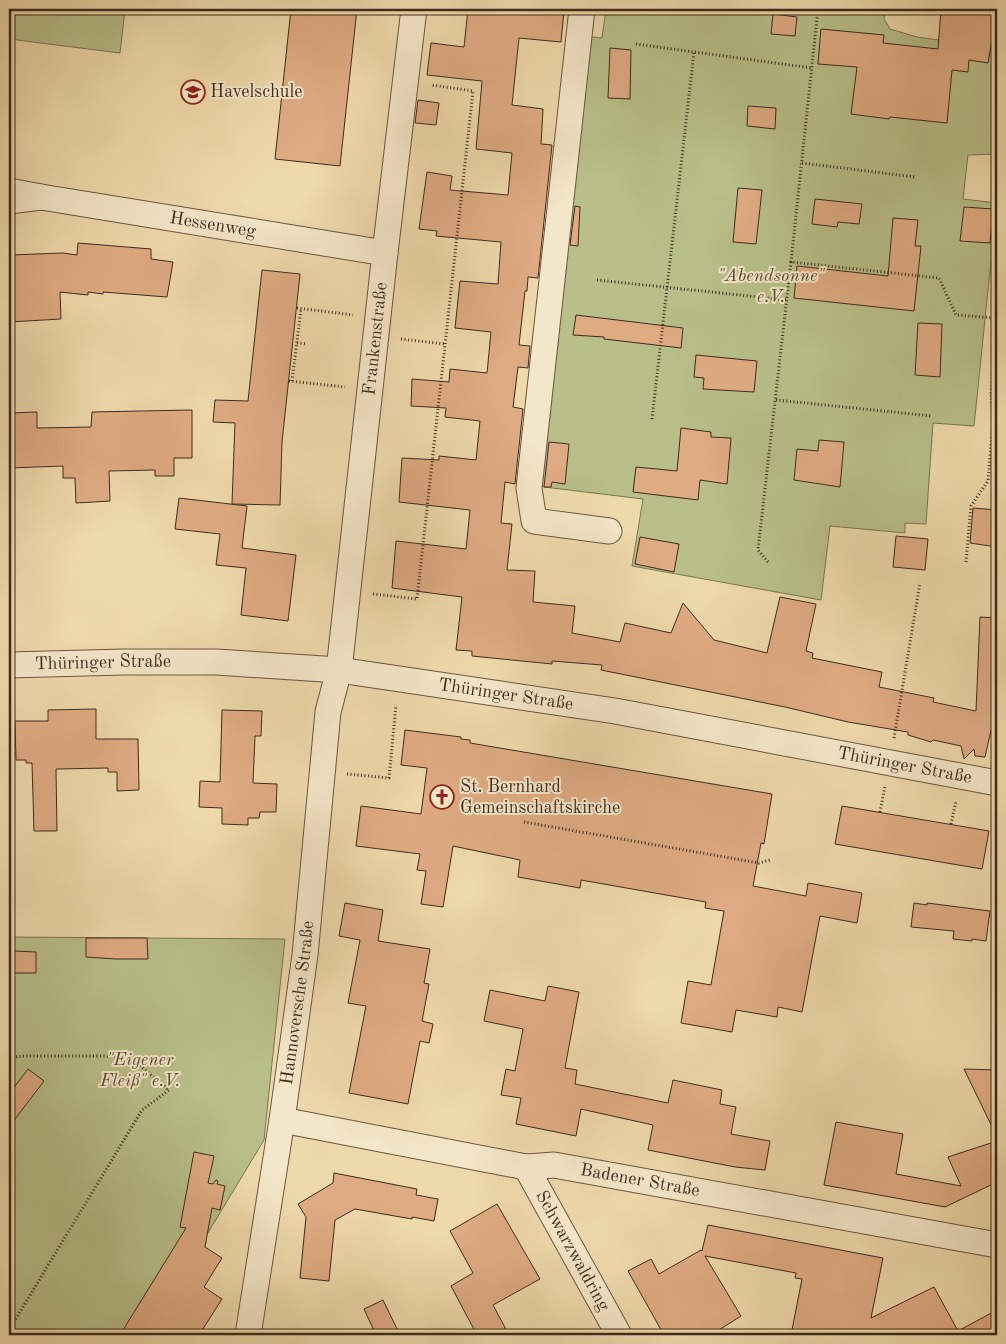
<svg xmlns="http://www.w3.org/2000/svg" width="1006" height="1344" font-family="'Old Standard TT',serif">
<rect width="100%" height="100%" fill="#eed9aa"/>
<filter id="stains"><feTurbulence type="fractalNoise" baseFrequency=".004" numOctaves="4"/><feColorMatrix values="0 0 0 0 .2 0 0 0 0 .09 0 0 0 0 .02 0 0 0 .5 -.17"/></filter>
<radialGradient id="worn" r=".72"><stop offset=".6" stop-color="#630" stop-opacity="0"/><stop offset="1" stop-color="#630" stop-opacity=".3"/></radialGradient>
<!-- green -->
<path fill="#b8bf89" stroke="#7b7554" d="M 9,9 L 125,9 L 120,53 L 9,39 Z
M 606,9 L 885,9 L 884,19 L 890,29 L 917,37 L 997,48 L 997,154 L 968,155 L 963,199 L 997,203 L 974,426 L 933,423 L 926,524 L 905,523 L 905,533 L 830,526 L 821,600 L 632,566 L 643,499 L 536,486 L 585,36 L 602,38 Z
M 9,937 L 285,939 L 264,1140 L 183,1274 L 143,1335 L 9,1335 Z"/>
<!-- building -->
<path fill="#dfab82" stroke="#3e2b1f" d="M 291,9 L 357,9 L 340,166 L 275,159 Z
M 468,9 L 542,9 L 564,11 L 561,42 L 519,38 L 512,105 L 543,109 L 541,144 L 552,145 L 538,278 L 528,277 L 527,291 L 525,291 L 519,345 L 530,346 L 528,368 L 518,367 L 513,407 L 523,409 L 515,484 L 505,482 L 501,523 L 512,524 L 507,570 L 535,571 L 533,602 L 575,606 L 572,633 L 620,642 L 625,623 L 671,633 L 683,603 L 714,640 L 767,653 L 780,597 L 816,604 L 806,651 L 813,653 L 812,658 L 882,672 L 879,687 L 934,698 L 933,702 L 976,711 L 980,617 L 997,618 L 997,704 L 985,757 L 975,756 L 974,749 L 964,759 L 961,746 L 933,740 L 931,742 L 908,735 L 908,732 L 848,722 L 785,707 L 601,670 L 602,665 L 552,661 L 552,664 L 472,656 L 472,651 L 456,650 L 462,597 L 392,588 L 396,541 L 466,549 L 470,510 L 399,502 L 402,458 L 439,460 L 439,456 L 476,460 L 480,421 L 445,417 L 446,408 L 411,406 L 412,379 L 449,382 L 450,369 L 487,373 L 491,332 L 455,328 L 460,281 L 498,284 L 501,242 L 436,236 L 437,231 L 419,229 L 427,172 L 452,176 L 450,190 L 508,195 L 512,153 L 476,149 L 482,81 L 427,75 L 431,43 L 464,47 Z
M 941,9 L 980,9 L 979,12 L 996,14 L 988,63 L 969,60 L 968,72 L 952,70 L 947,123 L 890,117 L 889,119 L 851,114 L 857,67 L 818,64 L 821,29 L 884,35 L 883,43 L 938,49 Z
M 773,14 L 797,17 L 795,36 L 771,34 Z
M 610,48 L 631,50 L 630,99 L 608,98 Z
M 418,100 L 439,103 L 436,125 L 415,123 Z
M 748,106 L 776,108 L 775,129 L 747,126 Z
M 738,188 L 762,190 L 756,244 L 733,242 Z
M 815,199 L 862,204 L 859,224 L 838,222 L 837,227 L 812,224 Z
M 575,206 L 580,207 L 578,246 L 570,245 Z
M 964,207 L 993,209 L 990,243 L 960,241 Z
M 893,218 L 918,220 L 915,246 L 921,246 L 914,311 L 794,298 L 797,266 L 888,276 Z
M 78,243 L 151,249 L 151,259 L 173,262 L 167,297 L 103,292 L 103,294 L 88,292 L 88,295 L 60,292 L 61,319 L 9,322 L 9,255 L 63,253 L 77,255 Z
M 262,270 L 300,274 L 282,442 L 280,505 L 232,504 L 235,423 L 213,422 L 215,400 L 248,401 Z
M 576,315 L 683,328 L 681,348 L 604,339 L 604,337 L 573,335 Z
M 918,323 L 942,324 L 940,377 L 915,375 Z
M 696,355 L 757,361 L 754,392 L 703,389 L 704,378 L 694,377 Z
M 192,410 L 192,458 L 174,458 L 174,476 L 155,476 L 155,470 L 109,471 L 110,501 L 76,503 L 75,478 L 63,478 L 63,466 L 9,468 L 9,413 L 37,412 L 37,428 L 91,427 L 92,412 Z
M 681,428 L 711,432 L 711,437 L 731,438 L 727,484 L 700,480 L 698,500 L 633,492 L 636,467 L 677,471 Z
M 819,440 L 844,442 L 840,487 L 794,480 L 797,449 L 818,451 Z
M 549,442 L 569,444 L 565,484 L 552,482 L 551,487 L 544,487 Z
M 179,498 L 247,506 L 242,548 L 296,555 L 288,621 L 241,615 L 246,568 L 216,565 L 220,534 L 175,529 Z
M 973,508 L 997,510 L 997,547 L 970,543 Z
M 896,536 L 928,539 L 925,570 L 893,567 Z
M 640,537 L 679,544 L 674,572 L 635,564 Z
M 96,709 L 96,739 L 138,739 L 139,790 L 117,791 L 117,772 L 108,772 L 108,768 L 56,769 L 57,831 L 34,831 L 32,763 L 26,763 L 26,760 L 16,760 L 15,721 L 48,721 L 48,710 Z
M 222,710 L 262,711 L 261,736 L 255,736 L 253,783 L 277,784 L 276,812 L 260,812 L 259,818 L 248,818 L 248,825 L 222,824 L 222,808 L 199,807 L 200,781 L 220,782 Z
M 405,730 L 461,737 L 461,739 L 470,740 L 470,743 L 772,794 L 764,844 L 761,843 L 753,886 L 806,896 L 808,883 L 862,893 L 857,923 L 820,916 L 802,1012 L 778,1007 L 777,1017 L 736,1010 L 732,1032 L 681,1023 L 688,981 L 711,985 L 724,911 L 705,908 L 706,902 L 581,880 L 580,888 L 518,877 L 520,860 L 453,846 L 443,907 L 421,904 L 426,871 L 417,870 L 420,854 L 356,846 L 361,806 L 421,814 L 427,768 L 401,765 Z
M 842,806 L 989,831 L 982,869 L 835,844 Z
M 345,903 L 383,910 L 378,941 L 430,949 L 424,983 L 429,984 L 422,1021 L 433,1024 L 429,1043 L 420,1041 L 408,1104 L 349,1093 L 366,1006 L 348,1003 L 360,940 L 339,936 Z
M 914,903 L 927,905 L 927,903 L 990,911 L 986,941 L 972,939 L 972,941 L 953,939 L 954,931 L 911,927 Z
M 86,938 L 147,938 L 148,959 L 115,959 L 86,957 Z
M 14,951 L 36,952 L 36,973 L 14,973 Z
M 548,986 L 579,992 L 565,1068 L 577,1070 L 575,1084 L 668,1103 L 673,1080 L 722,1090 L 720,1104 L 736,1107 L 731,1134 L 770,1141 L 765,1170 L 735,1167 L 648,1150 L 653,1125 L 581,1109 L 576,1136 L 516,1124 L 521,1098 L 501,1095 L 506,1069 L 515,1071 L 523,1029 L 484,1021 L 490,990 L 545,1001 Z
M 28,1069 L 44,1081 L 9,1127 L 9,1094 Z
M 964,1069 L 997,1070 L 997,1137 Z
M 836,1122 L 903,1134 L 896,1174 L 961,1186 L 948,1157 L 997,1141 L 997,1182 L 945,1207 L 824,1185 Z
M 194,1152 L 214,1156 L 208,1183 L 213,1184 L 216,1180 L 218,1181 L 217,1184 L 225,1186 L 220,1210 L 212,1208 L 205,1247 L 222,1258 L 204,1287 L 222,1299 L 199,1335 L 120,1335 L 186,1228 L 180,1227 Z
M 334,1173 L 417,1189 L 416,1195 L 438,1199 L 434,1221 L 412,1217 L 412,1219 L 355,1209 L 335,1220 L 329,1281 L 300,1278 L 306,1217 L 298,1204 L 333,1183 Z
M 497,1204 L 540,1279 L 493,1305 L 509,1335 L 477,1335 L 451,1286 L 473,1273 L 450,1231 Z
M 708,1225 L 883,1258 L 871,1318 L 934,1287 L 958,1331 L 997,1310 L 997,1335 L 791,1335 L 802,1279 L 795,1278 L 796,1273 L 705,1256 L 741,1316 L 711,1335 L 664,1335 L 628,1271 L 651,1259 L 659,1274 L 701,1250 L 702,1251 Z
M 383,1300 L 400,1335 L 376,1335 L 364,1309 Z"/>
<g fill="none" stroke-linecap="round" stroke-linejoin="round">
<!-- minor casing -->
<g stroke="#6a5642" stroke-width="27">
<g id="minor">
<path d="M 582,9 L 529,488 L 534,521 L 609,531"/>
<path d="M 9,191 L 41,197 L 9,201"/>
<path id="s1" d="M 41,197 L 385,253"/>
<path id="s2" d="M 9,665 L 124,662 L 216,662 L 339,670 L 615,711 L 997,783"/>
<path id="s3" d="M 282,1120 L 526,1167 L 554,1165 L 997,1245"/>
<path id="s4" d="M 526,1167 L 619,1335"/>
<path id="s5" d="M 248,1335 L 282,1120 L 305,955 L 328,712 L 339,670 L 385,253 L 414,9"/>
</g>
</g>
<!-- path -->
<path stroke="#3e2b1f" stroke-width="3" stroke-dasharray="1 2.5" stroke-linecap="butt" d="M 636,44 L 812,68
M 802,163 L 915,177
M 791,262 L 818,9
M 597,280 L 787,300
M 297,308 L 353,315
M 997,312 L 991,394 L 997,394
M 401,339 L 445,344
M 297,343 L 307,344
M 289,381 L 345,387
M 292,381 L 301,309
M 776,400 L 932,416
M 652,419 L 694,52
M 768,562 L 758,550 L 791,262 L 939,278 L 956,315 L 997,318
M 966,562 L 971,506 L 988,481 L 993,422 L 991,394
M 373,594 L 417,599 L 473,91 L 431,85
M 991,730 L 997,732
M 894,738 L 920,583
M 347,774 L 389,778 L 396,705
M 880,812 L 885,786
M 524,822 L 759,863 L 770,860
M 951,824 L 956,801
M 9,1057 L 28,1056 L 118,1056 L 138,1064 L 169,1090 L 142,1110 L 9,1330"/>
<!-- minor -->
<use href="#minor" stroke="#f4e6c8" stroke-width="25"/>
</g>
<!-- icons -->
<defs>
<g id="school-ring" transform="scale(1.25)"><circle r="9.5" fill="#f4e6c8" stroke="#8f2418" stroke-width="1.5"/><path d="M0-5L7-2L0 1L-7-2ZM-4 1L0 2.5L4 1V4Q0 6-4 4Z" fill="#8f2418"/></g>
<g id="church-ring" transform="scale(1.25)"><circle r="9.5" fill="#f4e6c8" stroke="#8f2418" stroke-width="1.5"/><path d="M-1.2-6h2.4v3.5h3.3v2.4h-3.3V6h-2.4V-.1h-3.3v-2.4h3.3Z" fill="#8f2418"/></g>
</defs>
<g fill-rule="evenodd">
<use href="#school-ring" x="193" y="92"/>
<use href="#church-ring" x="442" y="797"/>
</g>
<g text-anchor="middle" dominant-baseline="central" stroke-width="4" stroke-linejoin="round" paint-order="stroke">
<!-- poi labels -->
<g font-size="18" fill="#3e2b1f" stroke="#f4e6c8" text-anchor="start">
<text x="210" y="92">Havelschule</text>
<text x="460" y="787">St. Bernhard<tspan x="460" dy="21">Gemeinschaftskirche</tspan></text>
</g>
<!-- street labels -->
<g font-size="18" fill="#3e2b1f" stroke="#f4e6c8">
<text stroke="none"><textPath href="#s1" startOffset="174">Hessenweg</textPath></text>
<text stroke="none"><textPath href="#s5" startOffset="1005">Frankenstraße</textPath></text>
<text stroke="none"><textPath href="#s2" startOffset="94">Thüringer Straße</textPath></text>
<text stroke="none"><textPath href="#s2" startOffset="499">Thüringer Straße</textPath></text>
<text stroke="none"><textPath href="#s2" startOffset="904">Thüringer Straße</textPath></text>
<text stroke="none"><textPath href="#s5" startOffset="336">Hannoversche Straße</textPath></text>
<text stroke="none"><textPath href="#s3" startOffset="364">Badener Straße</textPath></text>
<text stroke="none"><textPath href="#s4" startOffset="96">Schwarzwaldring</textPath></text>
</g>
<!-- park labels -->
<g font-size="18" font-style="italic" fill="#564934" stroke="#f4e6c8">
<text x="771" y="276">"Abendsonne"<tspan x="771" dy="21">e.V.</tspan></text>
<text x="140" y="1060">"Eigener<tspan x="140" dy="21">Fleiß" e.V.</tspan></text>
</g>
</g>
<!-- margin -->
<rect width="1006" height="1344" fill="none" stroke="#eed9aa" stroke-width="30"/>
<rect x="10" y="10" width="986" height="1324" fill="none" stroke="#3e2b1f" stroke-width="2.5"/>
<rect x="15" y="15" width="976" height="1314" fill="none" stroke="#3e2b1f"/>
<rect width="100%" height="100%" filter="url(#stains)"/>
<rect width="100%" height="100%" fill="url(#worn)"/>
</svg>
